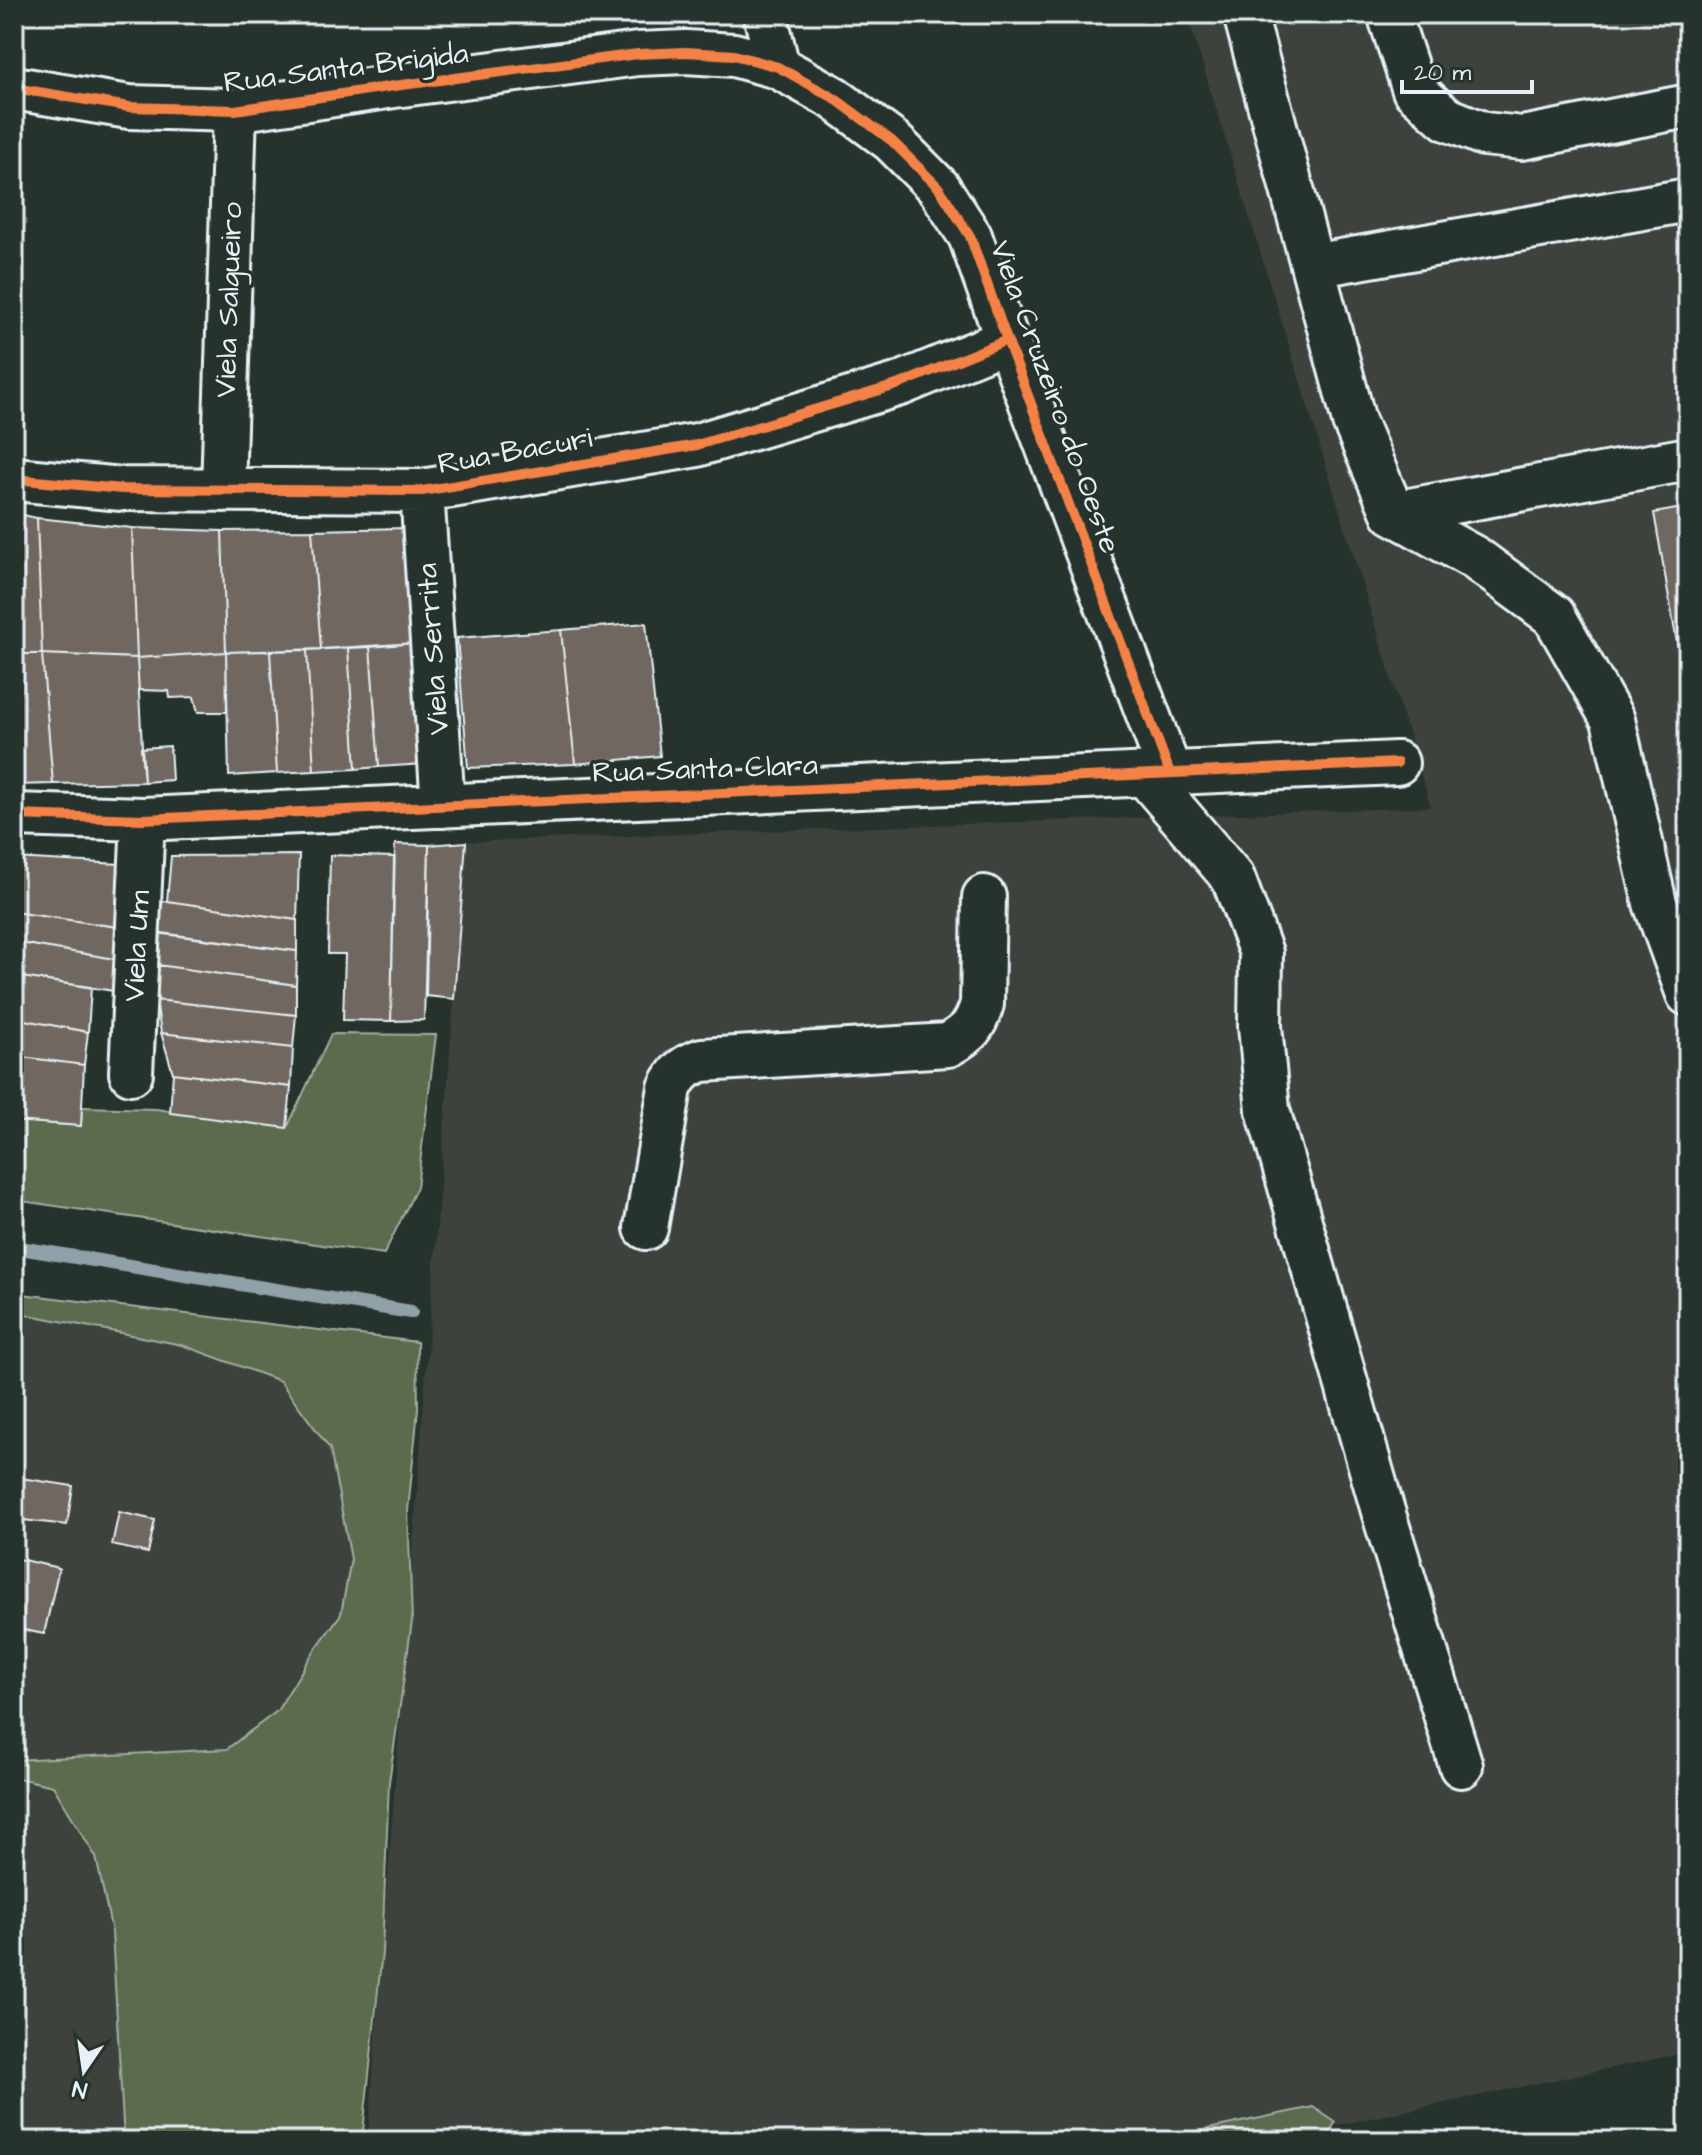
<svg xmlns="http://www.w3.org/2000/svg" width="1702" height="2155" font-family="'Architects Daughter',sans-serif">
<rect width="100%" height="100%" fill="#26332d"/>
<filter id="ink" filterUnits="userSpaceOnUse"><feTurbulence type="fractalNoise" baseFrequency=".0125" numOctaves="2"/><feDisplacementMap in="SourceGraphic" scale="16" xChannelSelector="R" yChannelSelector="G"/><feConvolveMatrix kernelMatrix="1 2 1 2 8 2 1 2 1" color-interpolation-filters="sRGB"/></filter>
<g filter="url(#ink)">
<!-- built -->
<path fill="#3c433d" d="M 1187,14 L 1688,14 L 1688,2052 L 1261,2141 L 368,2141 L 466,842 L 1431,807 Z
M 14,1313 L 409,1357 L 336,2141 L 14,2141 Z"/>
<!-- green -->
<path fill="#5c6b4d" stroke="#a2aea2" stroke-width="2" d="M 331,1034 L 436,1035 L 417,1187 L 384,1254 L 14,1200 L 14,1121 L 81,1126 L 82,1107 L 156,1109 L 287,1128 Z
M 14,1293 L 417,1342 L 418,1409 L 408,1511 L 412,1621 L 389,1782 L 382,1952 L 362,2141 L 124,2141 L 112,1932 L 96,1857 L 53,1786 L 18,1778 L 14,1780 L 14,1760 L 227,1749 L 277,1711 L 314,1651 L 341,1614 L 351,1559 L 330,1449 L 280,1381 L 182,1345 L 14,1312 Z
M 1313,2107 L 1335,2122 L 1327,2141 L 1150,2141 Z"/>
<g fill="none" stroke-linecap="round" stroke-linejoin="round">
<!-- stream -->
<path stroke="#90a1a9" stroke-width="14" d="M 14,1247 L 411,1312"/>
</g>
<!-- building -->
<path fill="#706861" stroke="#e8f1f8" stroke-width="2" d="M 1688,507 L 1688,705 L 1654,513 Z
M 14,513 L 37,518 L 42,654 L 14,654 Z
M 37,518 L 132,528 L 137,658 L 42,654 Z
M 132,528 L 222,531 L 226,652 L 137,658 Z
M 408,528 L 416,643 L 321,649 L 312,530 Z
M 312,530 L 321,649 L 226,652 L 222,531 Z
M 646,623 L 660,756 L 575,764 L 561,630 Z
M 561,630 L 575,764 L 468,768 L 457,638 Z
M 416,643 L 424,764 L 379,767 L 370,647 Z
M 370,647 L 379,767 L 356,769 L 348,648 Z
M 348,648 L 356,769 L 314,771 L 307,650 Z
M 307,650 L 314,771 L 277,773 L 270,651 Z
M 270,651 L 277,773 L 229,776 L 226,652 Z
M 226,652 L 227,712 L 198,712 L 194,697 L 170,698 L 169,691 L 139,690 L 137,658 Z
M 14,654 L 42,654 L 53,784 L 14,785 Z
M 42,654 L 137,658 L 144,782 L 53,784 Z
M 170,746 L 172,780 L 144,782 L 141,748 Z
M 466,842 L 454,999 L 426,996 L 429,845 Z
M 395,844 L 429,845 L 424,1020 L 391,1021 Z
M 299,855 L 297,920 L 167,901 L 171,856 Z
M 330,855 L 394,857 L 391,1021 L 343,1020 L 345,954 L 328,954 Z
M 14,858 L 120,864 L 118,927 L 14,912 Z
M 167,901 L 297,920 L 297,951 L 155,933 L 157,903 Z
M 14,912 L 118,927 L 115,959 L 14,942 Z
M 161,933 L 297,951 L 296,985 L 158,965 Z
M 14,942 L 115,959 L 114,991 L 14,976 Z
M 158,965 L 296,985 L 296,1015 L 156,1000 Z
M 14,976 L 91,987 L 88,1032 L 14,1018 Z
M 156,1000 L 296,1015 L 293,1048 L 161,1033 Z
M 14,1018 L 88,1032 L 84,1065 L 14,1056 Z
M 161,1033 L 293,1048 L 291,1087 L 173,1073 Z
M 14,1056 L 84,1065 L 81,1126 L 14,1121 Z
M 173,1073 L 291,1087 L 287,1128 L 170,1113 Z
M 14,1477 L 73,1486 L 67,1525 L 14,1519 Z
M 119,1512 L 155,1520 L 148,1553 L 112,1545 Z
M 14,1558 L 59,1568 L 44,1634 L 14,1628 Z"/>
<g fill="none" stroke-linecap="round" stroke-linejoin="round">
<!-- minor casing -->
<g stroke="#e8f1f8" stroke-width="48">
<path id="minor" d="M 765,14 L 778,67
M 1245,14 L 1354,421 L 1393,513 L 1475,558 L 1554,616 L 1613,720 L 1655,903 L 1688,994
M 1389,14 L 1414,90 L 1447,119 L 1484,134 L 1522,138 L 1688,106
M 14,88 L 129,107 L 235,110 L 394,86 L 638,54 L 686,52 L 734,55 L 778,67 L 834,98 L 892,141 L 939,188 L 970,236 L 1007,340 L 1170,773
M 1313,266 L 1688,200
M 14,479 L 122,489 L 422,491 L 697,445 L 900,384 L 1007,340
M 223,490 L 235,110
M 422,491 L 443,806
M 1393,513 L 1688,459
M 1145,775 L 1233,878 L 1261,953 L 1260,1026 L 1268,1110 L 1383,1511 L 1461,1766
M 14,815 L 143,819 L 1397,763
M 131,1073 L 143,819
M 646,1228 L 670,1088 C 677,1072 685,1066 702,1060 L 948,1045 C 969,1033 975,1027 982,1004 L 984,897"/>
</g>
<!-- minor -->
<use href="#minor" stroke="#26332d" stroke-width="42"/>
<!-- cycleway casing -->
<g stroke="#26332d" stroke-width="15">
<path id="cycleway" d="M 14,88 L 129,107 L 235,110 L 394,86 L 638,54 L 686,52 L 734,55 L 778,67 L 834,98 L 892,141 L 939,188 L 970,236 L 1007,340 L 1170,773
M 14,479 L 122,489 L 422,491 L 697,445 L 900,384 L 1007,340
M 14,815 L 143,819 L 1397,763"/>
</g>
<!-- cycleway -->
<use href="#cycleway" stroke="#f48246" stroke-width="10"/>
</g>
</g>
<g text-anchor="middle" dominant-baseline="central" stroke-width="7" stroke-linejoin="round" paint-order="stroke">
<!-- street labels -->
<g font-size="30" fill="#e8f1f8" stroke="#26332d">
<text transform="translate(346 68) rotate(-7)">Rua Santa Brigida</text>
<text transform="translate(229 300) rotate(-88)">Viela Salgueiro</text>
<text transform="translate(1055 397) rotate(70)">Viela Cruzeiro do Oeste</text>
<text transform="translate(515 451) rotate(-10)">Rua Bacuri</text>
<text transform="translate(433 649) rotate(-94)">Viela Serrita</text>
<text transform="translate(705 769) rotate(-2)">Rua Santa Clara</text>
<text transform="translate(137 946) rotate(-87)">Viela Um</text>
</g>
</g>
<!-- margin -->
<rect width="1702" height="2155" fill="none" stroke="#26332d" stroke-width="48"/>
<rect x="24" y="24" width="1654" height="2107" fill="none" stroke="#e8f1f8" stroke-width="3" filter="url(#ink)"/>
<!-- north arrow -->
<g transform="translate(84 2071) rotate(193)" stroke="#26332d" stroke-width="6" paint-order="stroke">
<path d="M0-6L14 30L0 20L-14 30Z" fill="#e8f1f8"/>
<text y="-12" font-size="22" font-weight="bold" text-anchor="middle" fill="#e8f1f8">N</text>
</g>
<!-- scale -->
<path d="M1402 80v12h130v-12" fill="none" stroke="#e8f1f8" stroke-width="4"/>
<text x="1414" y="80" font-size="24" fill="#e8f1f8" stroke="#26332d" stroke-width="6" paint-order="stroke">20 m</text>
</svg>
